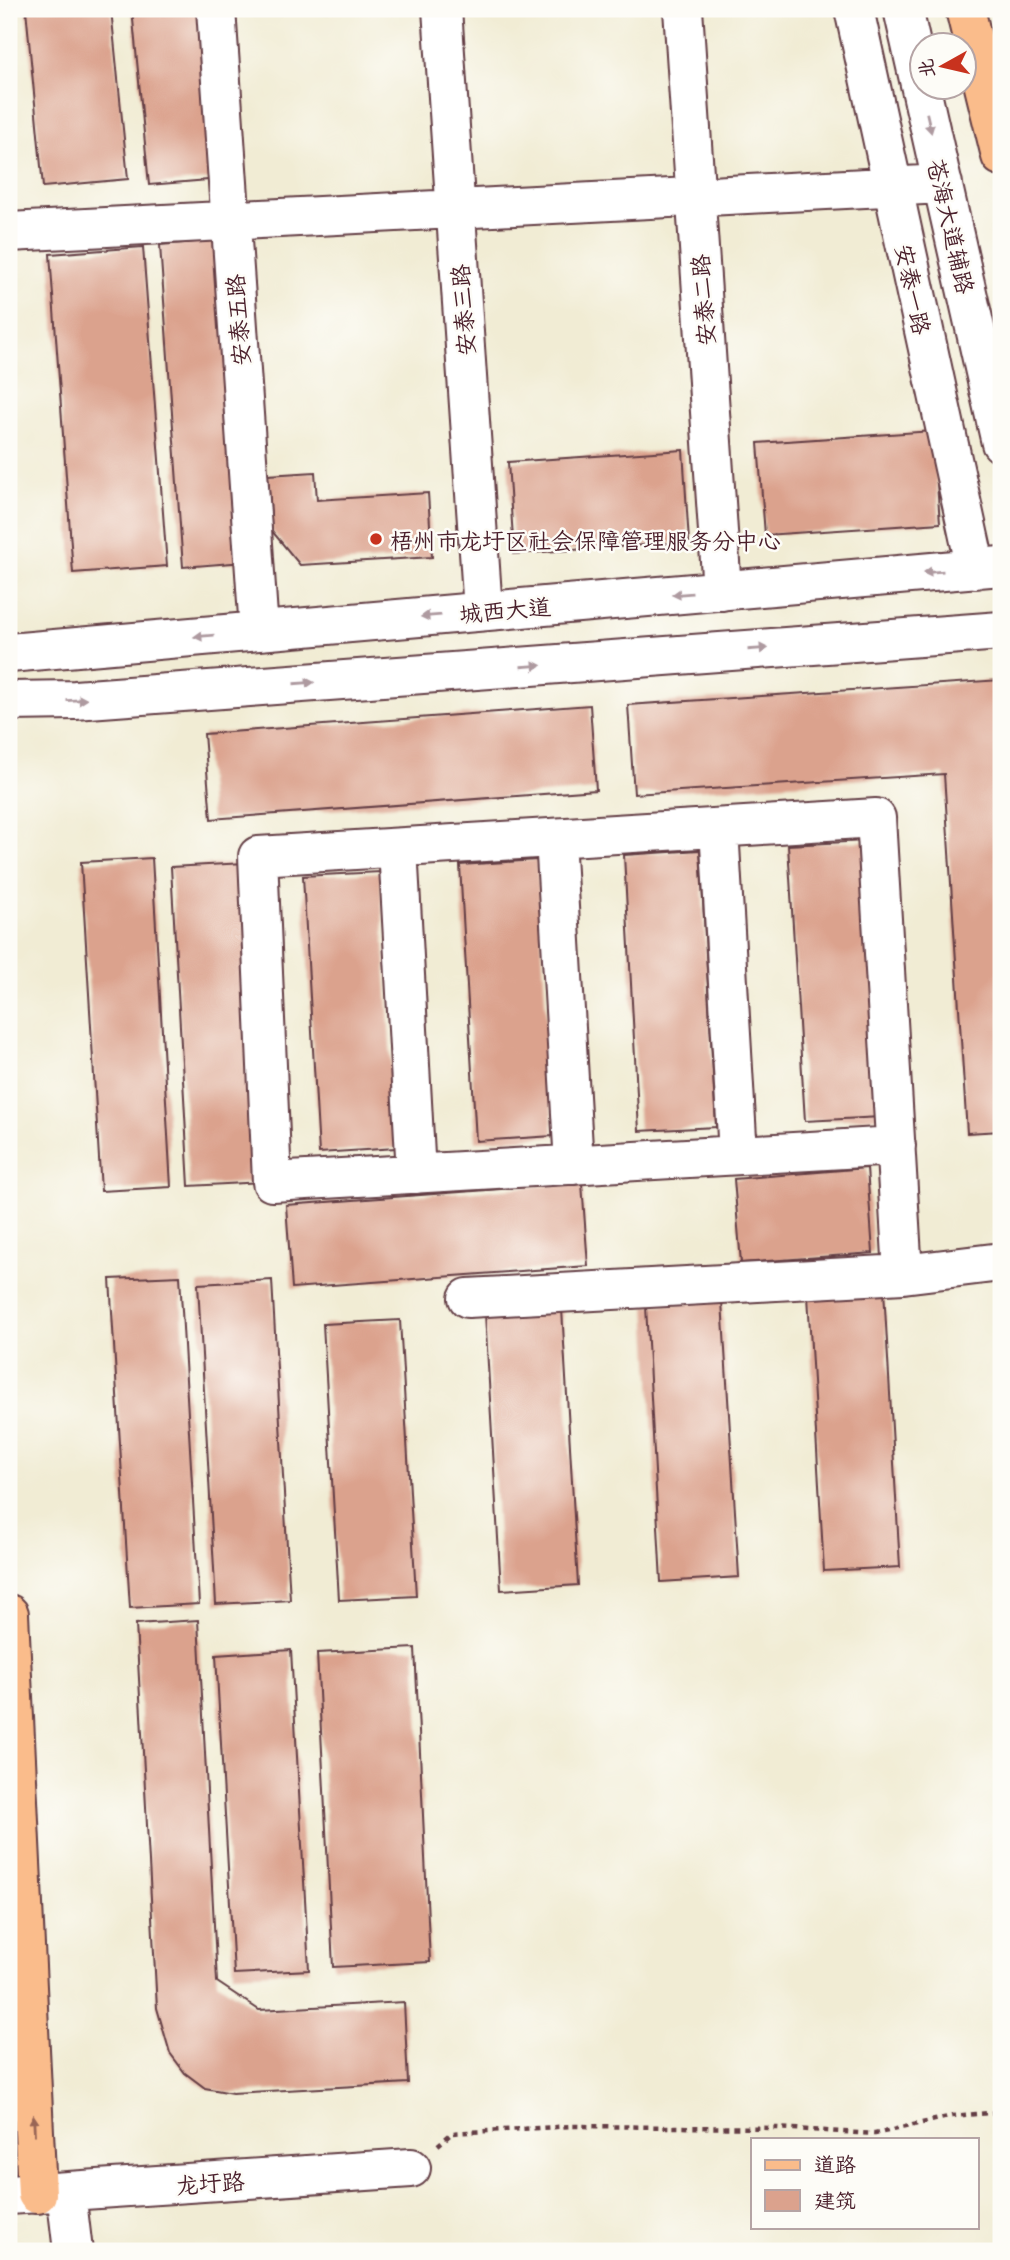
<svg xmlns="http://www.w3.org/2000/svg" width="1010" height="2260" font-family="'Playpen Sans','LXGW WenKai TC',sans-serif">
<rect width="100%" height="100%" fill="#fdfcf7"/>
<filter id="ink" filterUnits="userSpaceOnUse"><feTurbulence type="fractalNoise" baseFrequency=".0143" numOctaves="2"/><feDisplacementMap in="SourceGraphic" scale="14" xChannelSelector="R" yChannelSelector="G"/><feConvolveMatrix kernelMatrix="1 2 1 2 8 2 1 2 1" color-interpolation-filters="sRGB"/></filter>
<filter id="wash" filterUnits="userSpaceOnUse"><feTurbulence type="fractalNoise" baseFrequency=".00686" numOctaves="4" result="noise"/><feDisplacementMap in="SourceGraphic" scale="28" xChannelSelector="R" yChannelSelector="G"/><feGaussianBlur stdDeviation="1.57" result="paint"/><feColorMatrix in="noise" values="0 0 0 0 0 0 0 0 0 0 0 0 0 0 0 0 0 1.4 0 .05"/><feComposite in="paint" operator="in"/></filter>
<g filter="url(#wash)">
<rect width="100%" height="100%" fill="#f1ecd4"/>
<g id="blocks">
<!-- building -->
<path fill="#dba28d" d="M 26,9 L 111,9 L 128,179 L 43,187 Z
M 132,9 L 204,9 L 220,179 L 149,185 Z
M 220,240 L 244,562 L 183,567 L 160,245 Z
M 143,247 L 167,566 L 73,573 L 50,254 Z
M 933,431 L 940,523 L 765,535 L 758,443 Z
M 683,450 L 689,542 L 514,554 L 508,462 Z
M 315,472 L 317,500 L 428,493 L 432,557 L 300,565 L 272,531 L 268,475 Z
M 1001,680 L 1001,1131 L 967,1133 L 944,774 L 634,794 L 628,705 Z
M 590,705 L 596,790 L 211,819 L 204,734 Z
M 866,841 L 881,1117 L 805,1121 L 788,845 Z
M 700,850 L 716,1127 L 639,1131 L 624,855 Z
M 152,858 L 171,1187 L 101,1191 L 81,862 Z
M 537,860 L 553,1136 L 476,1141 L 460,865 Z
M 245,863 L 263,1182 L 189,1186 L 171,867 Z
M 380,872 L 396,1148 L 319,1153 L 303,876 Z
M 867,1168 L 873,1253 L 741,1263 L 734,1179 Z
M 582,1183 L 588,1266 L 292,1288 L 286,1205 Z
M 180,1276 L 199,1604 L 130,1608 L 110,1279 Z
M 272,1280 L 290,1600 L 216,1604 L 198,1284 Z
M 884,1290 L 900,1567 L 824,1571 L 808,1295 Z
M 722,1301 L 739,1577 L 661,1582 L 646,1306 Z
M 562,1309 L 578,1585 L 501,1590 L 485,1313 Z
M 400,1320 L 416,1596 L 339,1600 L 323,1324 Z
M 198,1620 L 217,1982 L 259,2010 L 404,2002 L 408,2083 L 232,2093 L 205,2088 L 185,2073 L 170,2053 L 157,2008 L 136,1624 Z
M 415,1648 L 430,1962 L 333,1967 L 317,1653 Z
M 291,1650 L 309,1970 L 234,1974 L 216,1655 Z"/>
</g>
</g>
<g filter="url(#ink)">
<use href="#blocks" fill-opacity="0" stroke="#633e44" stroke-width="2"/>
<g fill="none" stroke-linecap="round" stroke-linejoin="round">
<!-- minor casing -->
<g stroke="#633e44" stroke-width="42">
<path id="minor" d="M 216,9 L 259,631
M 442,9 L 483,611
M 683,9 L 722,591
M 854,9 L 976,569
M 903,9 L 1001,443
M 9,232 L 943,184
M 9,653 L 1001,566
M 9,701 L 75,700 L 1001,631
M 719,828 L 738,1155
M 555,838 L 574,1165
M 398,848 L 416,1174
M 896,1146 L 272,1182 L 258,856 L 876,818 L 903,1274
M 468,1298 L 903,1274 L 1001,1262
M 66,2192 L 73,2251
M 9,2195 L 411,2168"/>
</g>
<!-- major casing -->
<g stroke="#633e44" stroke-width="42">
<path id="major" d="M 9,1614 L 37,2194"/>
</g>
<!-- highway casing -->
<g stroke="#633e44" stroke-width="42">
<path id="highway" d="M 965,9 L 1001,156"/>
</g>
<!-- path -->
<path stroke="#633e44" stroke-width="4.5" stroke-dasharray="5 5" stroke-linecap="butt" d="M 438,2145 L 452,2133 L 573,2126 L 777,2128 L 875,2134 L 952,2116 L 1001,2112"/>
<!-- minor -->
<use href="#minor" stroke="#fff" stroke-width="38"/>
<!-- major -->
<use href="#major" stroke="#fabc8b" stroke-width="38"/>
<!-- highway -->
<use href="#highway" stroke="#fabc8b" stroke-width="38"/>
</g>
<!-- one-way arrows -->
<defs><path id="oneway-solid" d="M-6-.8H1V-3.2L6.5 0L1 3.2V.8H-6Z" transform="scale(1.75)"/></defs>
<g fill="#ae9aa0">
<use href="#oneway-solid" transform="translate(929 123) rotate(77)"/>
<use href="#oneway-solid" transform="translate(933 572) rotate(175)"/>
<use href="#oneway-solid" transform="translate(682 594) rotate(175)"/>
<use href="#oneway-solid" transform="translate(431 616) rotate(175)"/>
<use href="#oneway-solid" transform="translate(204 636) rotate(175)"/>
<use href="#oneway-solid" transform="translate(758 649) rotate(-4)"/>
<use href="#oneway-solid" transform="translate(531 666) rotate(-4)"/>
<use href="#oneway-solid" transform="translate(304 683) rotate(-4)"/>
<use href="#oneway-solid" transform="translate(77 700) rotate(-3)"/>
</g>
<use fill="#996656" href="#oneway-solid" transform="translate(34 2125) rotate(-93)"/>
</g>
<!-- markers -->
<circle fill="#c8321e" stroke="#fdfcf7" stroke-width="2.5" cx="376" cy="539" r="7"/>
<g text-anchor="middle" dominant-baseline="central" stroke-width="5" stroke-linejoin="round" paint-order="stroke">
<!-- street labels -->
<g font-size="23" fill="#4a1f2b" stroke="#fdfcf7">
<text transform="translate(952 226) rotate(77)">苍海大道辅路</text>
<text transform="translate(914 289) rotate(78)">安泰一路</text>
<text transform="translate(702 300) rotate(-94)">安泰二路</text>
<text transform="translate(462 310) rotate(-94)">安泰三路</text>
<text transform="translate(237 320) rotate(-94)">安泰五路</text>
<text transform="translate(505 609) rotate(-5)">城西大道</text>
<text transform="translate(210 2182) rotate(-4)">龙圩路</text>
</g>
<!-- poi labels -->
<g font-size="23" fill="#4a1f2b" stroke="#fdfcf7" text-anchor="start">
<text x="390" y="539">梧州市龙圩区社会保障管理服务分中心</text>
</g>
</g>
<!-- margin -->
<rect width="1010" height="2260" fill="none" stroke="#fdfcf7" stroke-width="35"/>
<!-- legend -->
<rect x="751" y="2138" width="228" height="91" fill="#fdfcf7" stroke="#b5a4a5" stroke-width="2"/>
<rect x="765" y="2160" width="35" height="10" fill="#fabc8b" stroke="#b5a4a5" stroke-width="2"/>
<text x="814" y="2172" font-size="21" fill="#4a1f2b">道路</text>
<rect x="765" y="2190" width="35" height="21" fill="#dba28d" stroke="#b5a4a5" stroke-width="2"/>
<text x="814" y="2208" font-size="21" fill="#4a1f2b">建筑</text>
<!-- north arrow -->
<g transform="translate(943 66) rotate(262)"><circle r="33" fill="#fdfcf7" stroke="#b5a4a5" stroke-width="2"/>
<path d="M0-5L12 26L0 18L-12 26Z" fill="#c8321e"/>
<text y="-10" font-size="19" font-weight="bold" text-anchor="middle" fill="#4a1f2b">北</text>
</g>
</svg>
